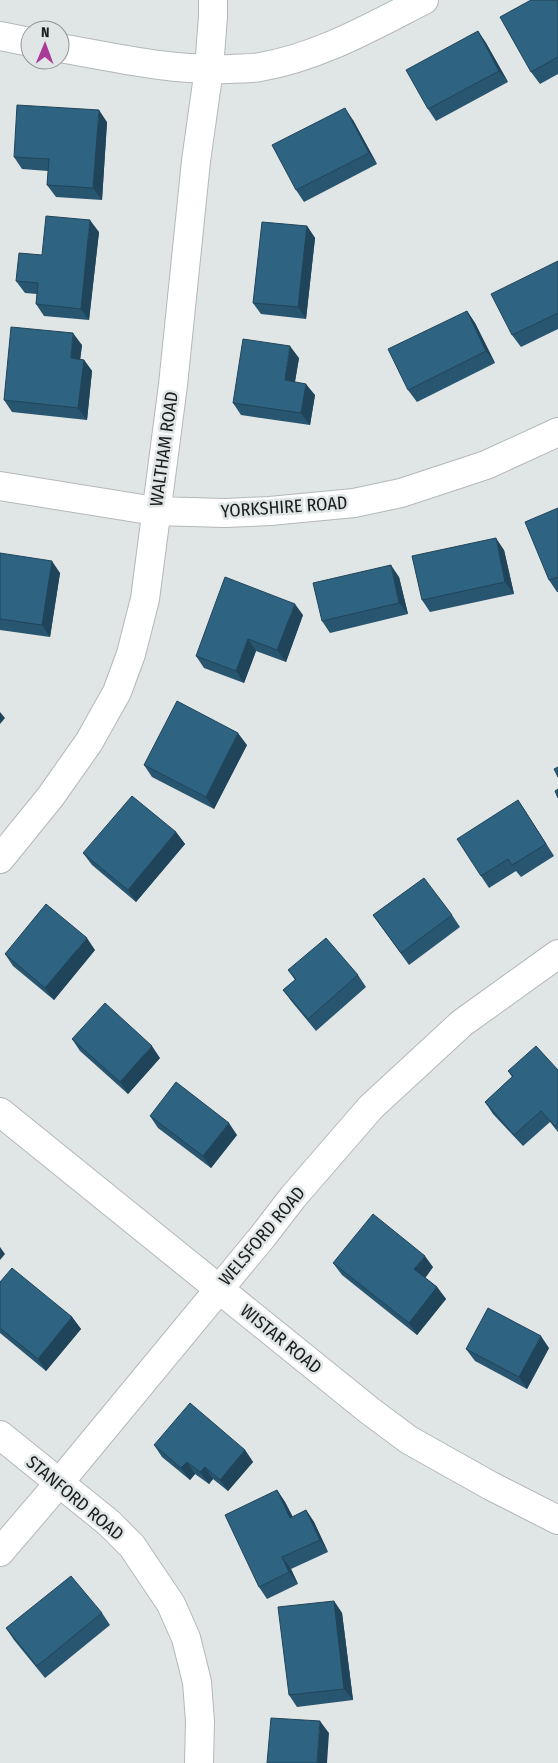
<svg xmlns="http://www.w3.org/2000/svg" width="558" height="1763" font-family="'Fira Sans Condensed',sans-serif">
<rect width="100%" height="100%" fill="#e0e5e6"/>
<g fill="none" stroke-linecap="round" stroke-linejoin="round">
<!-- minor casing -->
<g stroke="#b4b8b9" stroke-width="30">
<path id="minor" d="M 0,36 L 30,42
M 60,48 C 116,58 172,71 229,69 C 239,68 250,69 260,67 C 319,57 371,27 424,0
M 0,486 L 155,511 L 225,513 L 270,511 L 354,503 L 401,493 L 486,465 L 558,432
M 0,859 L 51,796 L 89,742 L 117,692 L 131,654 L 145,599 L 173,385 L 196,161 L 209,69 L 213,16 L 213,0
M 0,1112 L 370,1411 L 409,1440 L 491,1486 L 558,1520
M 0,1435 L 109,1523 L 132,1546 L 171,1604 L 186,1638 L 197,1682 L 200,1721 L 199,1763
M 0,1552 L 59,1483 L 263,1236 L 293,1197 L 371,1107 L 462,1023 L 558,954"/>
</g>
<!-- minor -->
<use href="#minor" stroke="#fff" stroke-width="28"/>
</g>
<!-- wall -->
<path fill="#28556f" d="M 558,0 L 558,74 L 540,84 L 531,72 Z
M 478,31 L 486,43 L 508,82 L 436,121 L 428,109 Z
M 353,120 L 377,164 L 304,202 L 296,190 Z
M 107,122 L 102,200 L 56,197 L 47,185 L 48,171 L 22,169 L 14,157 Z
M 307,226 L 315,238 L 306,319 L 261,314 L 253,303 Z
M 99,232 L 89,320 L 44,316 L 36,304 L 37,294 L 25,293 L 16,281 Z
M 558,261 L 558,329 L 521,347 L 512,335 Z
M 467,311 L 475,323 L 495,363 L 417,402 L 408,390 Z
M 82,345 L 80,359 L 84,360 L 92,371 L 87,420 L 12,412 L 4,400 Z
M 299,358 L 295,382 L 315,395 L 310,425 L 241,415 L 233,403 Z
M 558,508 L 558,592 L 557,592 L 549,580 Z
M 504,550 L 514,594 L 430,612 L 422,600 Z
M 0,553 L 60,573 L 50,637 L 0,630 Z
M 399,577 L 408,614 L 330,633 L 322,621 Z
M 303,615 L 286,662 L 256,651 L 244,683 L 204,668 L 196,656 Z
M 247,745 L 214,809 L 152,777 L 144,765 Z
M 518,800 L 554,856 L 521,877 L 516,871 L 489,888 L 481,876 Z
M 176,832 L 185,844 L 136,902 L 92,865 L 83,853 Z
M 373,915 L 452,915 L 460,927 L 409,965 Z
M 95,950 L 54,1000 L 13,966 L 5,954 Z
M 288,970 L 358,975 L 366,987 L 316,1031 L 292,1002 L 283,990 L 295,980 Z
M 72,1039 L 160,1058 L 128,1094 L 80,1051 Z
M 558,1070 L 558,1132 L 550,1122 L 523,1146 L 493,1114 L 485,1102 L 512,1077 L 508,1071 Z
M 150,1116 L 237,1135 L 211,1168 L 158,1128 Z
M 333,1263 L 433,1267 L 425,1278 L 437,1287 L 446,1299 L 417,1335 L 342,1275 Z
M 0,1282 L 72,1317 L 81,1329 L 46,1371 L 0,1333 Z
M 549,1348 L 527,1389 L 475,1361 L 466,1349 Z
M 154,1445 L 245,1450 L 253,1462 L 228,1491 L 213,1479 L 209,1484 L 195,1474 L 190,1480 L 162,1457 Z
M 277,1490 L 285,1502 L 293,1517 L 306,1510 L 314,1522 L 328,1552 L 291,1569 L 298,1584 L 267,1599 L 259,1587 Z
M 334,1601 L 342,1613 L 353,1700 L 297,1707 L 289,1695 Z
M 102,1613 L 110,1625 L 45,1678 L 14,1640 L 6,1628 Z"/>
<!-- shaded-wall -->
<path fill="#20455a" d="M 478,31 L 486,43 L 508,82 L 499,71 Z
M 345,108 L 353,120 L 377,164 L 369,153 Z
M 99,110 L 107,122 L 102,200 L 93,188 Z
M 90,220 L 99,232 L 89,320 L 81,309 Z
M 307,226 L 315,238 L 306,319 L 298,307 Z
M 467,311 L 475,323 L 495,363 L 486,351 Z
M 73,333 L 82,345 L 79,370 L 71,358 Z
M 290,346 L 299,358 L 293,392 L 285,380 Z
M 84,360 L 92,371 L 87,420 L 78,408 Z
M 306,384 L 315,395 L 310,425 L 301,413 Z
M 496,538 L 504,550 L 514,594 L 505,582 Z
M 52,561 L 60,573 L 50,637 L 42,625 Z
M 391,565 L 399,577 L 408,614 L 399,603 Z
M 295,604 L 303,615 L 286,662 L 277,650 Z
M 248,639 L 256,651 L 244,683 L 236,671 Z
M 0,712 L 5,718 L 0,724 Z
M 238,733 L 247,745 L 214,809 L 206,797 Z
M 518,800 L 526,812 L 554,856 L 546,844 Z
M 176,832 L 185,844 L 136,902 L 128,890 Z
M 87,938 L 95,950 L 54,1000 L 45,988 Z
M 152,1046 L 160,1058 L 128,1094 L 120,1082 Z
M 229,1123 L 237,1135 L 211,1168 L 203,1156 Z
M 0,1247 L 5,1254 L 0,1260 Z
M 425,1256 L 433,1267 L 423,1281 L 414,1269 Z
M 437,1287 L 446,1299 L 417,1335 L 409,1323 Z
M 72,1317 L 81,1329 L 46,1371 L 38,1359 Z
M 541,1336 L 549,1348 L 527,1389 L 519,1377 Z
M 245,1450 L 253,1462 L 228,1491 L 220,1480 Z
M 187,1462 L 195,1474 L 190,1480 L 181,1468 Z
M 205,1467 L 213,1479 L 209,1484 L 200,1472 Z
M 277,1490 L 285,1502 L 299,1530 L 290,1518 Z
M 306,1510 L 314,1522 L 328,1552 L 320,1540 Z
M 282,1557 L 291,1569 L 298,1584 L 289,1572 Z
M 334,1601 L 342,1613 L 353,1700 L 344,1689 Z
M 320,1721 L 329,1733 L 327,1763 L 317,1763 Z"/>
<!-- building -->
<path fill="#2e6381" stroke="#20455a" d="M 531,0 L 558,0 L 558,57 L 531,72 L 500,17 Z
M 478,31 L 499,71 L 428,109 L 406,70 Z
M 17,105 L 99,110 L 93,188 L 47,185 L 49,159 L 14,157 Z
M 345,108 L 369,153 L 296,190 L 272,145 Z
M 46,216 L 90,220 L 81,309 L 36,304 L 38,283 L 16,281 L 19,253 L 42,255 Z
M 262,222 L 307,226 L 298,307 L 253,303 Z
M 558,261 L 558,313 L 512,335 L 491,294 Z
M 467,311 L 486,351 L 408,390 L 388,349 Z
M 11,327 L 73,333 L 71,358 L 84,360 L 78,408 L 4,400 Z
M 243,339 L 290,346 L 285,380 L 306,384 L 301,413 L 233,403 Z
M 558,508 L 558,577 L 549,580 L 525,522 Z
M 496,538 L 505,582 L 422,600 L 412,556 Z
M 0,553 L 52,561 L 42,625 L 0,619 Z
M 391,565 L 399,603 L 322,621 L 313,583 Z
M 225,577 L 295,604 L 277,650 L 248,639 L 236,671 L 196,656 Z
M 177,701 L 238,733 L 206,797 L 144,765 Z
M 558,767 L 558,777 L 554,769 Z
M 558,789 L 558,798 L 555,791 Z
M 132,796 L 176,832 L 128,890 L 83,853 Z
M 518,800 L 546,844 L 512,865 L 508,859 L 481,876 L 457,839 Z
M 424,878 L 452,915 L 401,953 L 373,915 Z
M 46,904 L 87,938 L 45,988 L 5,954 Z
M 326,938 L 358,975 L 308,1019 L 283,990 L 296,979 L 288,970 Z
M 105,1003 L 152,1046 L 120,1082 L 72,1039 Z
M 536,1046 L 558,1070 L 558,1123 L 555,1126 L 541,1111 L 514,1135 L 485,1102 L 513,1076 L 508,1071 Z
M 176,1082 L 229,1123 L 203,1156 L 150,1116 Z
M 373,1214 L 425,1256 L 414,1269 L 437,1287 L 409,1323 L 333,1263 Z
M 12,1268 L 72,1317 L 38,1359 L 0,1328 L 0,1282 Z
M 488,1308 L 541,1336 L 519,1377 L 466,1349 Z
M 190,1403 L 245,1450 L 220,1480 L 205,1467 L 200,1472 L 187,1462 L 181,1468 L 154,1445 Z
M 277,1490 L 290,1518 L 306,1510 L 320,1540 L 282,1557 L 289,1572 L 259,1587 L 225,1515 Z
M 71,1576 L 102,1613 L 37,1666 L 6,1628 Z
M 334,1601 L 344,1689 L 289,1695 L 278,1607 Z
M 271,1718 L 320,1721 L 317,1763 L 267,1763 Z"/>
<g text-anchor="middle" dominant-baseline="central" stroke-width="5" stroke-linejoin="round" paint-order="stroke">
<!-- street labels -->
<g font-size="18" fill="#1b1d1d" stroke="#e0e5e6">
<text transform="translate(164 449) rotate(-82)">WALTHAM ROAD</text>
<text transform="translate(284 507) rotate(-4)">YORKSHIRE ROAD</text>
<text transform="translate(262 1236) rotate(-50)">WELSFORD ROAD</text>
<text transform="translate(281 1339) rotate(39)">WISTAR ROAD</text>
<text transform="translate(75 1498) rotate(40)">STANFORD ROAD</text>
</g>
</g>
<!-- north arrow -->
<g transform="translate(45 45) rotate(1)"><circle r="24" fill="#e0e5e6" stroke="#919596"/>
<path d="M0-4L9 19L0 12L-9 19Z" fill="#a93a98"/>
<text y="-8" font-size="14" font-weight="bold" text-anchor="middle" fill="#1b1d1d">N</text>
</g>
</svg>
